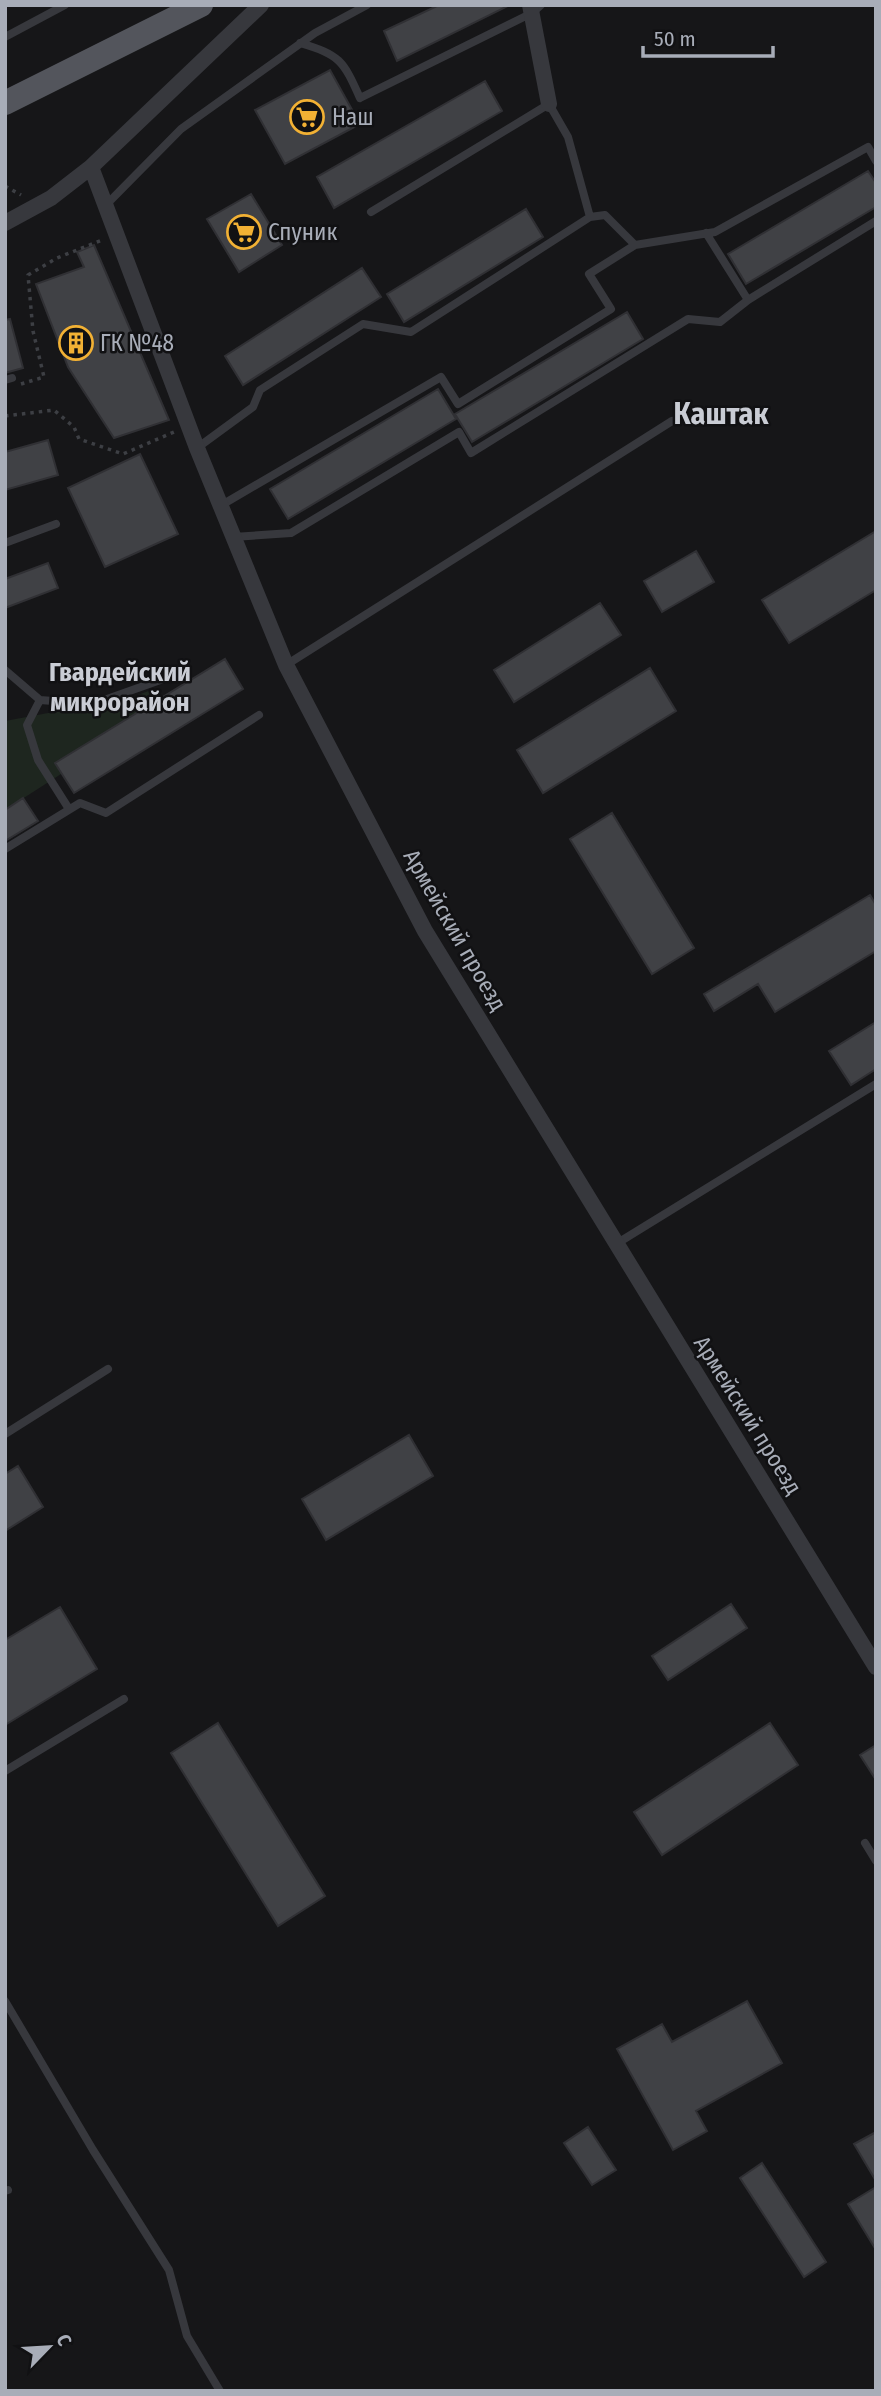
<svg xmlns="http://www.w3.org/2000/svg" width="881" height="2396" font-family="'Fira Sans Condensed',sans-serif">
<rect width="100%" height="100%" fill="#161618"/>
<!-- green -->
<path fill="#1e261f" d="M 154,689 L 167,706 L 5,810 L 5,721 L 59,711 L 94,711 Z"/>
<!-- building -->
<path fill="#404145" stroke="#303034" stroke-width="2" d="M 439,5 L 510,5 L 397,61 L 384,31 Z
M 330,70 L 360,124 L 285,164 L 255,110 Z
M 485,81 L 502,111 L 334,208 L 317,177 Z
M 868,171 L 876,183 L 876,207 L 746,284 L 728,254 Z
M 251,194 L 282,245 L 239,272 L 207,219 Z
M 526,209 L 543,237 L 404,322 L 387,294 Z
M 94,245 L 169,420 L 114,438 L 68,367 L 36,284 L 84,267 L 77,252 Z
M 362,268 L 381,297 L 243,385 L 225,356 Z
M 627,312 L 643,339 L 472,442 L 455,414 Z
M 10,319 L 23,368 L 5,373 L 5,320 Z
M 438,389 L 456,419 L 288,519 L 270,489 Z
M 48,440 L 58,475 L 5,490 L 5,452 Z
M 140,454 L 178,534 L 105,567 L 68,488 Z
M 876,531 L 876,590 L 789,643 L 762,600 Z
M 696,551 L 714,582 L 662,612 L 644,581 Z
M 48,563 L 58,588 L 5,608 L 5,579 Z
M 600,603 L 621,635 L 514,702 L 494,670 Z
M 225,659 L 243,689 L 74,793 L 55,763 Z
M 650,668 L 676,711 L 543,793 L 517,750 Z
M 23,798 L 38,821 L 5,841 L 5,810 Z
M 612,813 L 694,948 L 652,974 L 570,839 Z
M 870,895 L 876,905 L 876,951 L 775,1012 L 758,984 L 714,1011 L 704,994 Z
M 876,1022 L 876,1069 L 851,1085 L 829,1051 Z
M 409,1435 L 433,1476 L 326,1540 L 302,1499 Z
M 18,1466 L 43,1507 L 5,1531 L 5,1474 Z
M 731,1604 L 747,1628 L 668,1680 L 652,1656 Z
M 60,1607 L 97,1669 L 5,1725 L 5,1640 Z
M 218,1723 L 325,1896 L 278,1926 L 171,1753 Z
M 770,1723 L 798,1765 L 662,1855 L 634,1812 Z
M 876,1745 L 876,1780 L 860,1755 Z
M 747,2001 L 782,2063 L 696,2111 L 707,2131 L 673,2150 L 617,2049 L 662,2024 L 672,2042 Z
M 588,2127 L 616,2170 L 592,2185 L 564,2143 Z
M 876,2132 L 876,2181 L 854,2144 Z
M 762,2163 L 826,2262 L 804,2277 L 740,2178 Z
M 876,2187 L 876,2250 L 848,2204 Z"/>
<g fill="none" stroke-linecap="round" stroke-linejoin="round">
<!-- path -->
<path stroke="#3d3f44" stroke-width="3.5" stroke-dasharray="3.5 5" stroke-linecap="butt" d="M 5,186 L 21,195
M 21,384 L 44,377 L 33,331 L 28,275 L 57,258 L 102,240
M 5,416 L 54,410 L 74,427 L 79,439 L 123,454 L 174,432"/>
<!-- service -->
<path stroke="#37383d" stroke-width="8" d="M 5,37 L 65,5
M 300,43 C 340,55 343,60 360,98 L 532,13 L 541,5
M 105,206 L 181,129 L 315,33 L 367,5
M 590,217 L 605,215 L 635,245 L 715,232 L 868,147 L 876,161
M 748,300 L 876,221
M 5,380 L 12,378
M 197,448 L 253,407 L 260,390 L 363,324 L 411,332 L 590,217 L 568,137 L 549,104 L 371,212
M 220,506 L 441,377 L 458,404 L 611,309 L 589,274 L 635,245
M 233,537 L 291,533 L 459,432 L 471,453 L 688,319 L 720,322 L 748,300 L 706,233
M 5,543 L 56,524
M 286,665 L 672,421
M 5,670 L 40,700 L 93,704 L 166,678
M 40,700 L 27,725 L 38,760 L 69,809
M 5,849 L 80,803 L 106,813 L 259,715
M 616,1244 L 876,1084
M 5,1434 L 108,1369
M 5,1771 L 124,1699
M 865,1843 L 876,1861
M 5,2001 L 93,2150 L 169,2270 L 187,2336 L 220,2391
M 5,2191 L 8,2190"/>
<!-- minor -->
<path stroke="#37383d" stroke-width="16" d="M 530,5 L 549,104
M 91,167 L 197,448 L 286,665 L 425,931 L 876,1667
M 5,223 L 51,198 L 91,167 L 261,5"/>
<!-- primary -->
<path stroke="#53555c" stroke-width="24" d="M 5,103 L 201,5"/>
</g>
<!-- icons -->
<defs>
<g id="supermarket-ring" transform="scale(1.75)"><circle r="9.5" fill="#111113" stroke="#f2b134" stroke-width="1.5"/><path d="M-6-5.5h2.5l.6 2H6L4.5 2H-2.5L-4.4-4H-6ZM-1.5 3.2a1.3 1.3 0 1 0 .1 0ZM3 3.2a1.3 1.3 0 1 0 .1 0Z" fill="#f2b134"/></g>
<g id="building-ring" transform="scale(1.75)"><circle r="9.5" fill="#111113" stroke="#f2b134" stroke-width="1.5"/><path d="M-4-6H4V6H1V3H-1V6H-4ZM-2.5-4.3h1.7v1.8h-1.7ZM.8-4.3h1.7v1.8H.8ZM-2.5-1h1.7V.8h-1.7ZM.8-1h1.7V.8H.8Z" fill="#f2b134"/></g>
</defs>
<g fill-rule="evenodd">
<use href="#supermarket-ring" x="307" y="117"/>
<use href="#supermarket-ring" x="244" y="232"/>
<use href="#building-ring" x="76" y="343"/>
</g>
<g text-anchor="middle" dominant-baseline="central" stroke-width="5" stroke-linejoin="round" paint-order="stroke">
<!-- poi labels -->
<g font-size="23" fill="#a8adb8" stroke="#111113" text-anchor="start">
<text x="332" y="117">Наш</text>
<text x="268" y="232">Спуник</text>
<text x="100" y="343">ГК №48</text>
</g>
<!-- street labels -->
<g font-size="23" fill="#a8adb8" stroke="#111113">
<text transform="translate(455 930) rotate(60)">Армейский проезд</text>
<text transform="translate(748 1415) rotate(58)">Армейский проезд</text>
</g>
<!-- quarter labels -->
<g font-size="26" font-weight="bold" fill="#c9ccd4" stroke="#111113">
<text x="120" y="672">Гвардейский<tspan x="120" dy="30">микрорайон</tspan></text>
</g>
<!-- district labels -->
<g font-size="30" font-weight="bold" fill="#c9ccd4" stroke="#111113">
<text x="721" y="414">Каштак</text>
</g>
</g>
<!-- border -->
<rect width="881" height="2396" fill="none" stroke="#a8adb8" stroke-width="14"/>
<!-- north arrow -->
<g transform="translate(49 2347) rotate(65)" stroke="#111113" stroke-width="5" paint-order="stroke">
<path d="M0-5L12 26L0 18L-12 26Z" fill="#a8adb8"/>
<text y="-10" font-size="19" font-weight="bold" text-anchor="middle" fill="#a8adb8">С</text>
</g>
<!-- scale -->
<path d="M643 46v10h130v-10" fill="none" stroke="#a8adb8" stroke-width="3.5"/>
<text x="654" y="46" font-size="21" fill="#a8adb8" stroke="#111113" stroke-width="5" paint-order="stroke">50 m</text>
</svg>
